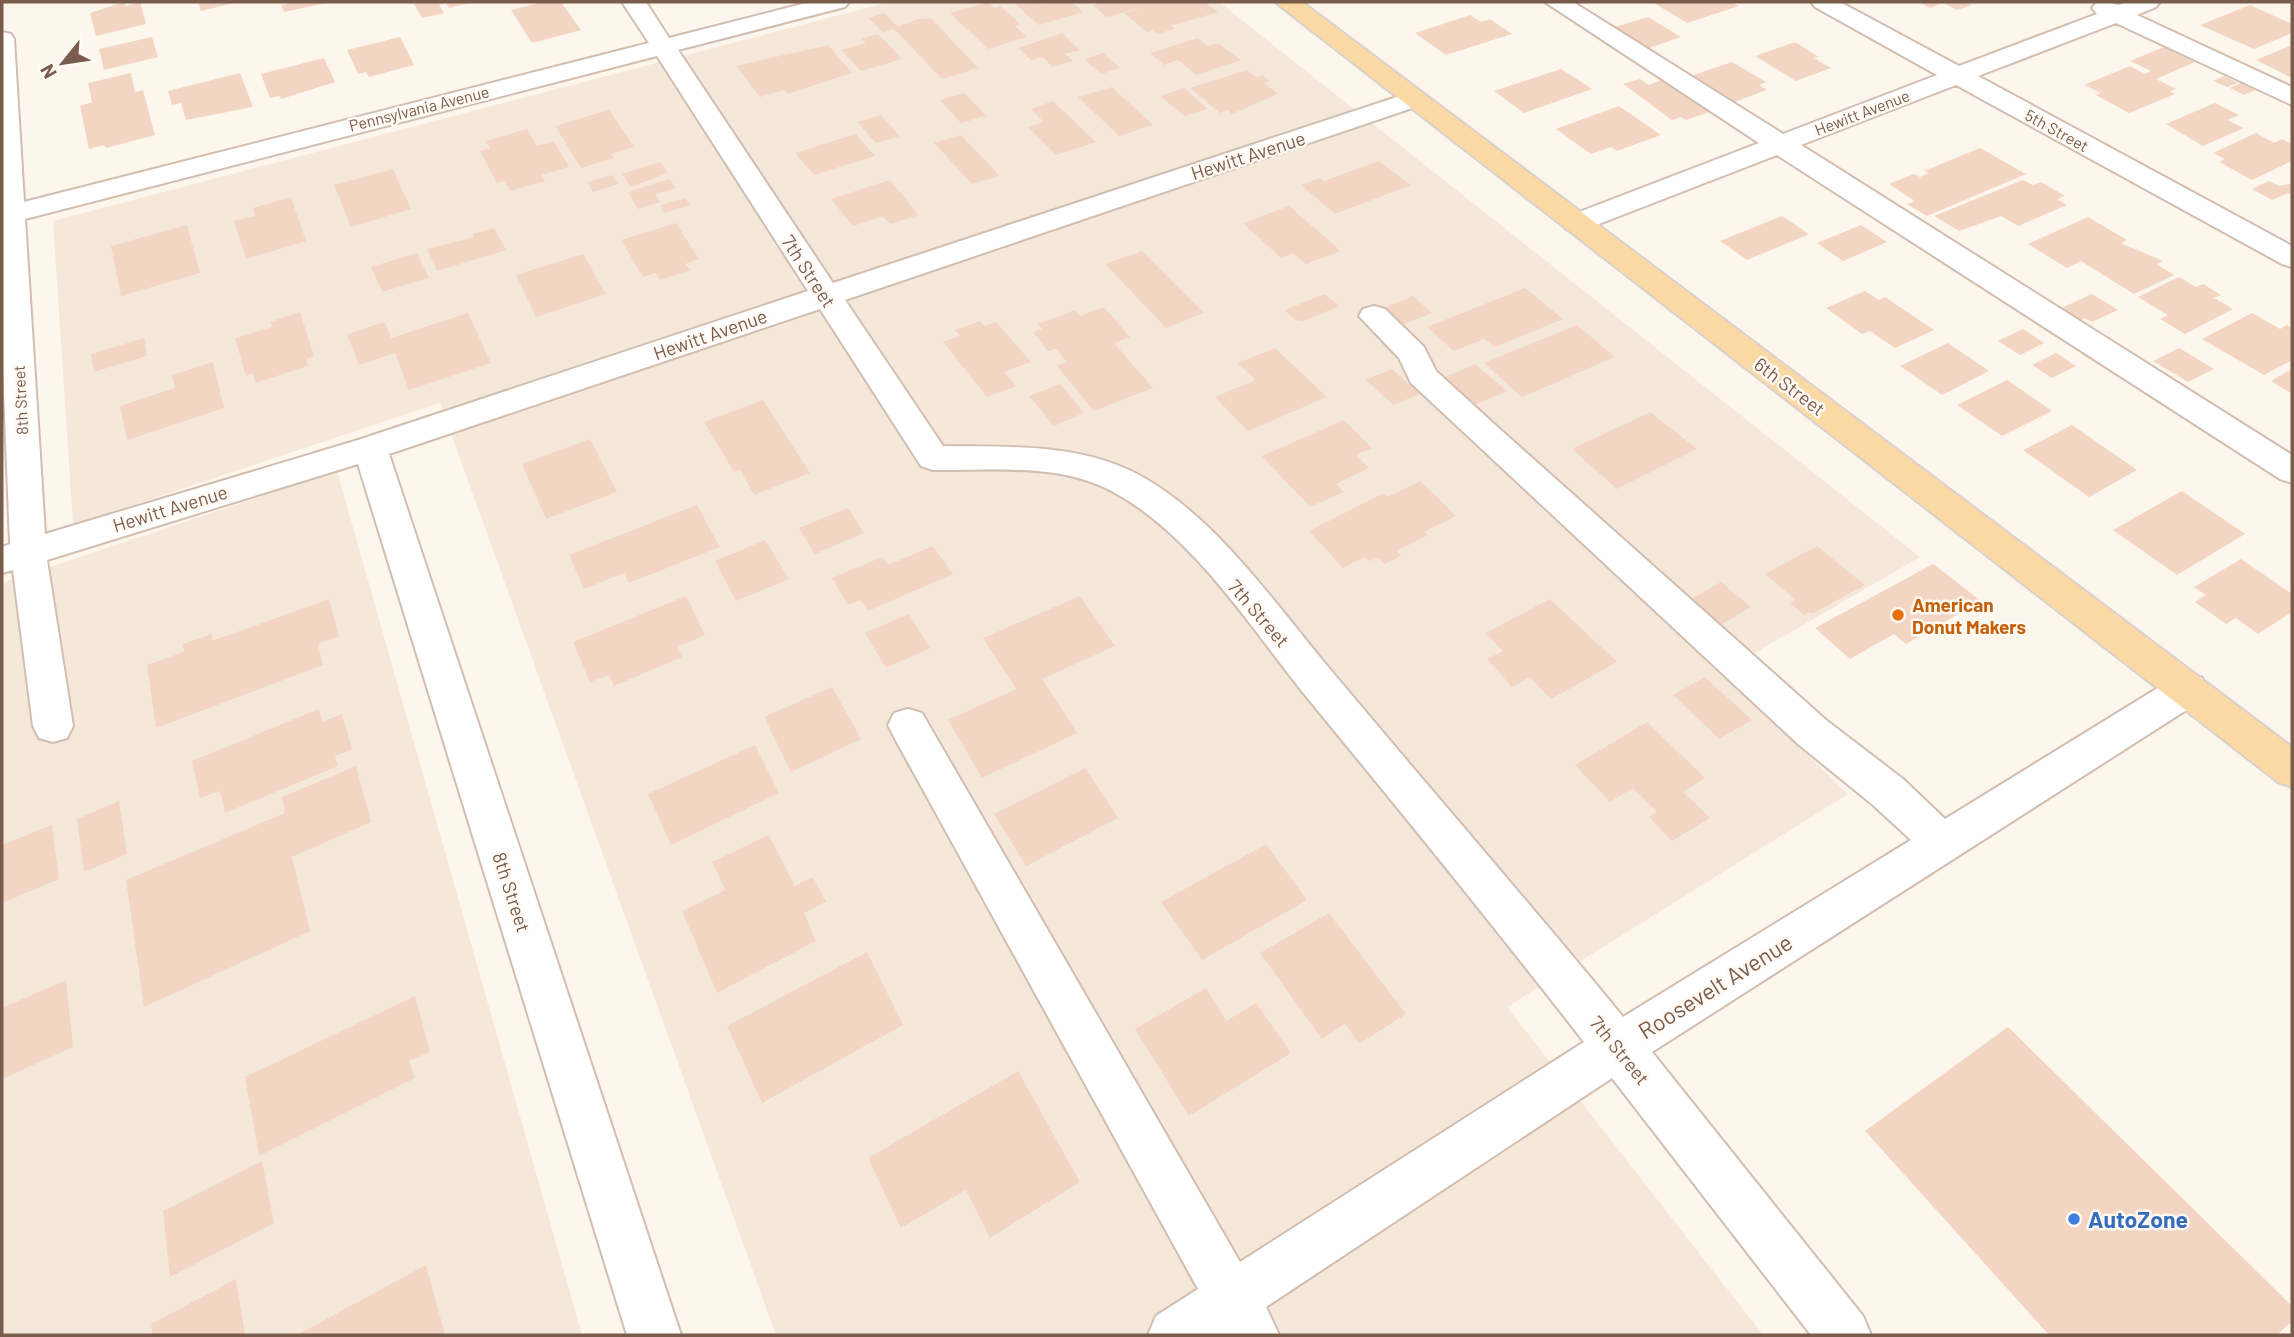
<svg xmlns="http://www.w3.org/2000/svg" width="2294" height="1337" font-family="Barlow,sans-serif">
<rect width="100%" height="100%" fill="#fdf6ec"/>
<!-- residential -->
<path fill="#f5e8da" d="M 889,2 L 1219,2 L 1920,557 L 1722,672 L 1848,794 L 1507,1007 L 1763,1335 L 776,1335 L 440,403 L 73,525 L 53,221 Z
M 337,471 L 582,1335 L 2,1335 L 2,583 Z"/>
<!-- building -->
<path fill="#f3d5c3" d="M 123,2 L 126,6 L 140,2 L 146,24 L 96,36 L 90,13 Z
M 198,2 L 234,2 L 234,3 L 201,11 Z
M 297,2 L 326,2 L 326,3 L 284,12 L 281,5 Z
M 413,2 L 470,2 L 470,3 L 449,8 L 446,3 L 439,5 L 444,13 L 422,18 Z
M 543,2 L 561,2 L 581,30 L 532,43 L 511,10 Z
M 989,2 L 994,8 L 1000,6 L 1020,24 L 1015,26 L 1027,37 L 988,49 L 950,13 Z
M 1023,2 L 1040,4 L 1072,2 L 1083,12 L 1039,25 L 1015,4 Z
M 1105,2 L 1206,2 L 1218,12 L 1171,26 L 1175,29 L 1157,34 L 1152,30 L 1147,32 L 1124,13 L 1147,6 L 1106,17 L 1093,5 Z
M 1658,2 L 1731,2 L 1739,6 L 1687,23 L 1654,3 Z
M 1919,2 L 1966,2 L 1972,5 L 1957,10 L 1943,3 L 1930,8 Z
M 2250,5 L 2292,24 L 2292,33 L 2254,49 L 2200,25 Z
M 885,13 L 898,27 L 917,19 L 931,18 L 978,68 L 942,79 L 894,29 L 883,32 L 868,18 Z
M 1470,15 L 1481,22 L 1490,19 L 1512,34 L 1446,55 L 1415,33 Z
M 1648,17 L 1681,37 L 1649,48 L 1615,27 Z
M 1062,33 L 1080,50 L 1065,54 L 1073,61 L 1053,67 L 1042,57 L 1031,60 L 1018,48 Z
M 878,34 L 902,59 L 861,71 L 841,50 L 866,43 L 861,39 Z
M 152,37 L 158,57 L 104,70 L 99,49 Z
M 400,37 L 414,65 L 369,77 L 366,72 L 358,74 L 347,50 Z
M 1198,38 L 1208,46 L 1218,43 L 1241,60 L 1196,75 L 1178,60 L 1164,65 L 1150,53 Z
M 1795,42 L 1819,57 L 1814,58 L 1831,68 L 1796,81 L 1755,56 Z
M 828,45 L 852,73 L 787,94 L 784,90 L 760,97 L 736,66 Z
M 2292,45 L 2292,78 L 2256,60 Z
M 2164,47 L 2195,62 L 2156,79 L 2176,89 L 2170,91 L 2175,94 L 2129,113 L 2096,95 L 2101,93 L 2084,85 L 2130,66 L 2145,74 L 2151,71 L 2130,61 Z
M 1103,53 L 1120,68 L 1101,74 L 1084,59 Z
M 324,58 L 335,82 L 281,99 L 279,96 L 270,98 L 261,74 Z
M 1732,62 L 1766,82 L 1759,85 L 1767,90 L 1729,104 L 1688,77 Z
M 1561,69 L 1592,89 L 1524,113 L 1494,91 Z
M 1247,70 L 1256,77 L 1263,75 L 1270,81 L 1264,83 L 1278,94 L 1232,114 L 1228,110 L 1220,113 L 1190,88 Z
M 131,73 L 135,92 L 143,90 L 155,135 L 106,148 L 104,145 L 89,149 L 80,106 L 92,102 L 88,83 Z
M 240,73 L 253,107 L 186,120 L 181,103 L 172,105 L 168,91 Z
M 2224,76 L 2238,83 L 2227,87 L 2213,81 Z
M 1640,79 L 1649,85 L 1664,79 L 1712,111 L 1686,120 L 1681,117 L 1672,120 L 1623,84 Z
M 2241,83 L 2255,90 L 2244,95 L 2230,88 Z
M 1112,87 L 1153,125 L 1119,136 L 1078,97 Z
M 1184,88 L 1208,109 L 1184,116 L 1160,96 Z
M 965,93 L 986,116 L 961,123 L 940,100 Z
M 1053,101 L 1096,142 L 1056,155 L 1028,127 L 1044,122 L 1031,109 Z
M 2215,103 L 2239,115 L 2227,120 L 2244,128 L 2203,146 L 2166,124 Z
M 1619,106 L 1661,135 L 1617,151 L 1611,147 L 1591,154 L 1556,129 Z
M 609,110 L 634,147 L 611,154 L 614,158 L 581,168 L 555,126 Z
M 881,115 L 900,136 L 876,143 L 857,122 Z
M 527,129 L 537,146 L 554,141 L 569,167 L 541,175 L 545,181 L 510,191 L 504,181 L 497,183 L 480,151 L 490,148 L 486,141 Z
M 2256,133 L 2274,143 L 2282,139 L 2292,144 L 2292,161 L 2252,180 L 2219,162 L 2225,159 L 2213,153 Z
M 856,134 L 875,156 L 814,175 L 795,153 Z
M 961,135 L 1000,176 L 972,184 L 934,143 Z
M 1980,148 L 2026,174 L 1927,216 L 1907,204 L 1915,201 L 1889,184 L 1914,174 L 1920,177 L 1929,173 L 1924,171 Z
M 1379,161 L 1411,185 L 1335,214 L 1301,185 L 1320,178 L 1324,181 Z
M 660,162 L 668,173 L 631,187 L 622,174 Z
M 393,169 L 411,209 L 351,227 L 334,185 Z
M 612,175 L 618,184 L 593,192 L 587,182 Z
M 670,179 L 676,188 L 655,194 L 660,202 L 638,209 L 628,192 Z
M 890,180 L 919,215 L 890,224 L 883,216 L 853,226 L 831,199 Z
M 2023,180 L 2033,185 L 2041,182 L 2065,196 L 2057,199 L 2067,205 L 2018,226 L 2001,216 L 1959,231 L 1934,216 Z
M 2269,181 L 2279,186 L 2292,183 L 2292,195 L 2288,193 L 2272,200 L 2252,189 Z
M 291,197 L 306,241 L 246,259 L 234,221 L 255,216 L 253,208 Z
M 685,198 L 690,205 L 665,213 L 661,205 Z
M 1289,206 L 1341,251 L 1306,264 L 1293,253 L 1281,258 L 1243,223 Z
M 1782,216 L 1809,234 L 1747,260 L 1720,241 Z
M 2088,217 L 2127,240 L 2121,243 L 2163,261 L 2156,264 L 2174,275 L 2134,294 L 2081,261 L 2067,268 L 2028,244 Z
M 676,223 L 699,259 L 685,264 L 690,270 L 660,280 L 656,273 L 643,277 L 621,240 Z
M 187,225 L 200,273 L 121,296 L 111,246 Z
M 1861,225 L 1887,242 L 1843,261 L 1817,243 Z
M 494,228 L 506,250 L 437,271 L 427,249 L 474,237 L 473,234 Z
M 1142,251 L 1204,313 L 1166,328 L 1105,264 Z
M 417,253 L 429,278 L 382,292 L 371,267 Z
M 583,254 L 606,294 L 536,317 L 516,275 Z
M 2179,277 L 2196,287 L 2203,284 L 2221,295 L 2214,298 L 2233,309 L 2185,334 L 2160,319 L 2168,315 L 2138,297 Z
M 1525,288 L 1563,319 L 1495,347 L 1484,339 L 1454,351 L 1427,327 Z
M 1865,291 L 1879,300 L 1885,297 L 1934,330 L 1895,348 L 1870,331 L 1862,334 L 1826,308 Z
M 1325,294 L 1340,306 L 1303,321 L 1295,320 L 1284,310 Z
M 2092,294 L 2118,310 L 2092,322 L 2084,318 L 2075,322 L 2057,310 Z
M 1413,296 L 1432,313 L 1397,327 L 1379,310 Z
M 1104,307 L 1130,337 L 1114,343 L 1153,388 L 1094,411 L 1057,366 L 1067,362 L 1056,349 L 1048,351 L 1033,332 L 1042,329 L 1038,324 L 1075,310 L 1080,316 Z
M 300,312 L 314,356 L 306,359 L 308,366 L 255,383 L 253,373 L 246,376 L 235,338 L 272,327 L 270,322 Z
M 468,313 L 491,363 L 409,390 L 395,353 L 359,365 L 347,334 L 385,322 L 391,338 Z
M 2252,313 L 2280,329 L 2287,325 L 2292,329 L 2292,360 L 2264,375 L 2202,339 Z
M 980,321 L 984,326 L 996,322 L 1031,362 L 1004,372 L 1016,386 L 987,397 L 943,342 L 960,336 L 955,330 Z
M 1577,325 L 1615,357 L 1522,397 L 1484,363 Z
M 2023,329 L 2044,343 L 2020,355 L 1998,341 Z
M 144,338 L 147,356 L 94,372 L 91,354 Z
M 1948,343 L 1989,371 L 1942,395 L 1900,366 Z
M 1275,348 L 1327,397 L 1248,431 L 1215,397 L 1255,380 L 1238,363 Z
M 2179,348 L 2214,369 L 2188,382 L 2153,361 Z
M 2056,353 L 2076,366 L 2052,378 L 2032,365 Z
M 213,362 L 224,408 L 127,440 L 120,406 L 175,388 L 172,375 Z
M 1475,364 L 1507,391 L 1473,406 L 1443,378 Z
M 1392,369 L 1420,394 L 1393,405 L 1366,380 Z
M 2292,369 L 2292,394 L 2271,381 Z
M 2007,380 L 2052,411 L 2002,436 L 1957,405 Z
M 1060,384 L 1084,413 L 1054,426 L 1029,396 Z
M 763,400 L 810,473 L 754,495 L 740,470 L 734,472 L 704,422 Z
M 1650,412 L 1697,449 L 1617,489 L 1572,449 Z
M 1344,420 L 1372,448 L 1356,455 L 1369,468 L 1336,484 L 1344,492 L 1310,507 L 1262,456 Z
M 2072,425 L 2137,470 L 2089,497 L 2023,450 Z
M 590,439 L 617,492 L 546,519 L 522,464 Z
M 1420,481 L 1456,516 L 1424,532 L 1428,535 L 1397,551 L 1401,556 L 1384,564 L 1378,558 L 1370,561 L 1365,557 L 1343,568 L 1309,531 L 1384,493 L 1387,497 Z
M 2182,491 L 2245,534 L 2177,575 L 2113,530 Z
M 697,505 L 720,547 L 629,583 L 624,573 L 584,589 L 569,555 Z
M 848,508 L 864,533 L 815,554 L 799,528 Z
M 765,540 L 789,579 L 736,601 L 715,561 Z
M 933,546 L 953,574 L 868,611 L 861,600 L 848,605 L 832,578 L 882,557 L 888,565 Z
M 1817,546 L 1865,585 L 1812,614 L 1810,612 L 1804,615 L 1790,603 L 1796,600 L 1765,574 Z
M 2241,559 L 2292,594 L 2292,612 L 2258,634 L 2236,618 L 2226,624 L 2195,602 L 2206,595 L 2194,587 Z
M 1933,564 L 1981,601 L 1906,644 L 1894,634 L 1850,659 L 1815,628 Z
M 1721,582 L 1751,607 L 1711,631 L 1681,605 Z
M 686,596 L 705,635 L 678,647 L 682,657 L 614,686 L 609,675 L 590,682 L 573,642 Z
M 1080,596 L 1115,646 L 1042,679 L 1077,733 L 982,778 L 948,720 L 1016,689 L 983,638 Z
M 329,599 L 339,636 L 318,644 L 323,665 L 156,728 L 147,665 L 184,652 L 183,644 L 212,634 L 212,641 Z
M 1550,599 L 1617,662 L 1551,699 L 1530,677 L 1512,687 L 1487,659 L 1503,651 L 1486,633 Z
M 909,614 L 930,648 L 886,668 L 865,633 Z
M 1705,677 L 1752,720 L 1719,739 L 1673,695 Z
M 832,687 L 861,739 L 791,772 L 764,717 Z
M 319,709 L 322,722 L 342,714 L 352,749 L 335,756 L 338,766 L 225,813 L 220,791 L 200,798 L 192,761 Z
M 1647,722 L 1705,778 L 1683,792 L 1710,818 L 1672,841 L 1649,817 L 1657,812 L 1633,788 L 1610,802 L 1575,765 Z
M 755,745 L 779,793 L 671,845 L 648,794 Z
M 356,766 L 371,822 L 292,857 L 310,931 L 144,1007 L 126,880 L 285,813 L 282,797 Z
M 1085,768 L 1118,818 L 1026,866 L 994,814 Z
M 119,801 L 127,854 L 84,872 L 77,819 Z
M 52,825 L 59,879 L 2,903 L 2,845 Z
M 769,835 L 795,886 L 813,877 L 826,902 L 804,913 L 816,941 L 717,993 L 682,911 L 725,890 L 712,862 Z
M 1266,844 L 1307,900 L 1202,960 L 1161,902 Z
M 1329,913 L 1406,1014 L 1359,1044 L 1345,1024 L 1322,1039 L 1260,953 Z
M 867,952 L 903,1025 L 762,1103 L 727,1026 Z
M 66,980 L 73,1047 L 2,1079 L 2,1008 Z
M 1206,988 L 1226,1021 L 1256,1003 L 1291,1053 L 1189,1116 L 1135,1029 Z
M 415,996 L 430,1052 L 409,1061 L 415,1078 L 259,1156 L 245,1077 Z
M 2008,1027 L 2292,1306 L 2292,1321 L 2277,1335 L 2049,1335 L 1865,1131 Z
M 1018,1071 L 1080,1182 L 990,1238 L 966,1190 L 901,1228 L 868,1158 Z
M 262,1161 L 274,1223 L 170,1277 L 163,1211 Z
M 426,1265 L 445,1335 L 297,1335 Z
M 236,1279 L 245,1335 L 153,1335 L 151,1324 Z"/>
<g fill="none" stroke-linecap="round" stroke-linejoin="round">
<!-- minor casing -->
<g stroke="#d1beb0" stroke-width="4">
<path id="minor" d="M 622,2 L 646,2 L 669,38 L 810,2 L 849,2 L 845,7 L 678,50 L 833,283 L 1406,94 L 1424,94 L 1428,99 L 1424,104 L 845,300 L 943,446 C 1009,447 1079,443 1139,475 C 1217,517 1278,608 1334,674 C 1430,789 1528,901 1623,1017 L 1911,840 L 1873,805 L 1798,744 L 1411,383 L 1399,358 L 1359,316 L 1363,309 L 1374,306 L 1385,309 L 1424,347 L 1436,371 L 1493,423 L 1826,720 L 1903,779 L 1945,819 L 2174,678 L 2188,673 L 2202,678 L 2207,689 L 2202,700 L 1652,1052 L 1863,1316 L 1871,1335 L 1811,1335 L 1612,1078 L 1266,1307 L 1279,1335 L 1148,1335 L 1156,1316 L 1198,1289 L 894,737 L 888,725 L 894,713 L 908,709 L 922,713 L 1240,1262 L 1584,1042 C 1494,926 1402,813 1309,700 C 1253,631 1194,536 1115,493 C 1060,462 993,471 933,470 L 921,466 L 820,309 L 389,454 L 681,1335 L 627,1335 L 358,464 L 47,560 L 73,726 L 67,738 L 53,742 L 39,738 L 33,726 L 13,570 L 2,573 L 2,547 L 10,544 L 2,340 L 2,32 L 11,34 L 14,39 L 24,202 L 649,43 ZM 657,56 L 808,291 L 358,440 L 45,534 L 25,219 Z
M 1545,2 L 1573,2 L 1783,134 L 1937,75 L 1815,7 L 1811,2 L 1840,2 L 1959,66 L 2097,14 L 2092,8 L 2096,3 L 2107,2 L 2118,5 L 2127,2 L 2160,2 L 2156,7 L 2137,15 L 2292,87 L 2292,105 L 2116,23 L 1978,76 L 2292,246 L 2292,267 L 2282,264 L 1956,85 L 1801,145 L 2292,455 L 2292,483 L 2280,479 L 1777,155 L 1586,229 L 1576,232 L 1566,229 L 1562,223 L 1566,217 L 1759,143 Z"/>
</g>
<!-- major casing -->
<g stroke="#dad1cd" stroke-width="4">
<path id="major" d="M 1275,2 L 1302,2 L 2292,747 L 2292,787 L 2278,782 Z"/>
</g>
<!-- minor -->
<use href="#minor" fill="#fff" fill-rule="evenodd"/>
<!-- major -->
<use href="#major" fill="#fbd9a5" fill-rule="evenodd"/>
</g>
<!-- markers -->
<circle fill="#e8710a" stroke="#fffaf3" stroke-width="2.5" cx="1898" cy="615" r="7"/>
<circle fill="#3f7fe0" stroke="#fffaf3" stroke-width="2.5" cx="2074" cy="1219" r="7"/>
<g text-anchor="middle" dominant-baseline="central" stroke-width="5" stroke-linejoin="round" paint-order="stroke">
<!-- far-street labels -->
<g font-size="16" fill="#7a5c4d" stroke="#fffaf3">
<text transform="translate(419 108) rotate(-14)">Pennsylvania Avenue</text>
<text transform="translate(1862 112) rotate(-21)">Hewitt Avenue</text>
<text transform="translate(2057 130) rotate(29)">5th Street</text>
<text transform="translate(20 400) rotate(-93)">8th Street</text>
</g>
<!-- street labels -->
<g font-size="19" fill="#7a5c4d" stroke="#fffaf3">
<text transform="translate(1248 155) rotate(-18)">Hewitt Avenue</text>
<text transform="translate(809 271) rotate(57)">7th Street</text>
<text transform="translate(710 334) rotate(-19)">Hewitt Avenue</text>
<text transform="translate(1790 386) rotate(37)">6th Street</text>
<text transform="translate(170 508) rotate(-17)">Hewitt Avenue</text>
<text transform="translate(1259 613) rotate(49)">7th Street</text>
<text transform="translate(512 892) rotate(72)">8th Street</text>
<text transform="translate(1620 1050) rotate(51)">7th Street</text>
</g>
<!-- food labels -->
<g font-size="19" font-weight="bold" fill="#c56008" stroke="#fffaf3" text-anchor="start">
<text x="1912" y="604">American<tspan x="1912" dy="22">Donut Makers</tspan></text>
</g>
<!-- near-street labels -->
<g font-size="23" fill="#7a5c4d" stroke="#fffaf3">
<text transform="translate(1715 986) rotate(-32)">Roosevelt Avenue</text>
</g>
<!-- near-shop labels -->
<g font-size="23" font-weight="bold" fill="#366cbe" stroke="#fffaf3" text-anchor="start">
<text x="2088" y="1219">AutoZone</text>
</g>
</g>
<!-- border -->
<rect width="2294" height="1337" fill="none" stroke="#7a5c4d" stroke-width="7"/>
<!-- north arrow -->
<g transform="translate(63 63) rotate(240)" stroke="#fffaf3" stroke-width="5" paint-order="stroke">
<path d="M0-5L12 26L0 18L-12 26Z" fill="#7a5c4d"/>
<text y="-10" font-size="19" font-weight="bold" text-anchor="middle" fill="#7a5c4d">N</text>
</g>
</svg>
